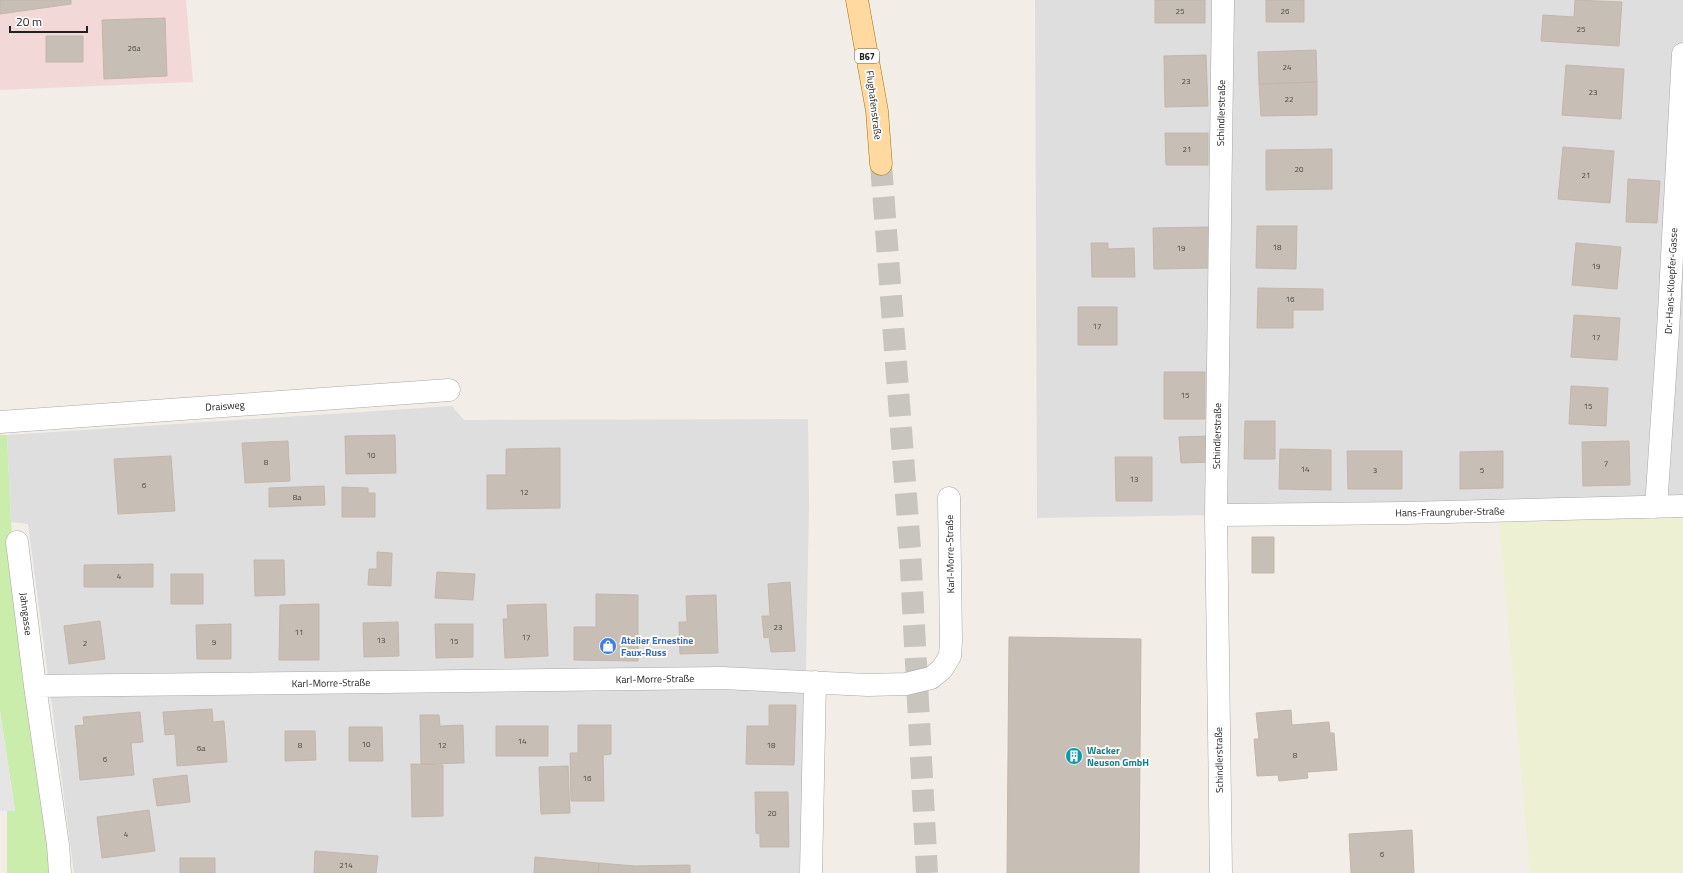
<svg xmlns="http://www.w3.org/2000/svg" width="1683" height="873" font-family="'Titillium Web',sans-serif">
<rect width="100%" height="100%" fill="#f2eee7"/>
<!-- residential -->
<path fill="#dfdede" d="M 1035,0 L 1683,0 L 1683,507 L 1037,518 Z
M 452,406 L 464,420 L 808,419 L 809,506 L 806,665 L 802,821 L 799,873 L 74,873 L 28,524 L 11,522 L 7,435 Z"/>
<!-- commercial -->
<path fill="#f2d9d7" d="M 0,0 L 186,0 L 193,82 L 0,90 Z"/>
<!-- farmland -->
<path fill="#edf0d2" d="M 1683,514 L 1683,873 L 1530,873 L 1499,519 Z"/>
<!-- grass -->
<path fill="#caedac" d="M 0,435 L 7,435 L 11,522 L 27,685 L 51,873 L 7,873 L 7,811 L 15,810 L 0,711 Z"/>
<!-- parking -->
<path fill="#e5e5e5" d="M 0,712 L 15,811 L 0,811 Z"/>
<!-- building -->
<path fill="#c7beb6" stroke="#c4b6a9" d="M 0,0 L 71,0 L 71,4 L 0,14 Z
M 1155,0 L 1205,0 L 1205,23 L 1155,23 Z
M 1266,0 L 1304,0 L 1304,22 L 1266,22 Z
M 1575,0 L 1622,2 L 1619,46 L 1541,41 L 1543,15 L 1574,17 Z
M 165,18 L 167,76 L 104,79 L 102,20 Z
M 46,36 L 83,36 L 83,62 L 46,62 Z
M 1316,50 L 1317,82 L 1259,84 L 1258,52 Z
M 1206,55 L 1208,106 L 1165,107 L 1164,56 Z
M 1566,65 L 1624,69 L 1621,119 L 1562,115 Z
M 1317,82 L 1317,115 L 1261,116 L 1259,84 Z
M 1165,133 L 1208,133 L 1208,165 L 1166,165 Z
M 1563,147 L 1614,151 L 1610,203 L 1558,199 Z
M 1332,149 L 1332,189 L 1266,190 L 1266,150 Z
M 1628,179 L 1660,181 L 1657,223 L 1626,222 Z
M 1257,226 L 1297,226 L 1296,269 L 1256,268 Z
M 1209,227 L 1210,268 L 1154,269 L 1153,228 Z
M 1091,243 L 1108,243 L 1108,249 L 1134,248 L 1135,277 L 1092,277 Z
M 1576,243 L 1621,247 L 1617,289 L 1572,285 Z
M 1258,288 L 1323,289 L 1323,310 L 1293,310 L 1293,328 L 1257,328 Z
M 1078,307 L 1117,307 L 1117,345 L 1078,345 Z
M 1574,315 L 1620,318 L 1617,360 L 1571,357 Z
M 1164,372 L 1205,372 L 1205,419 L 1164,419 Z
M 1571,386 L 1608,388 L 1606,426 L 1569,424 Z
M 1245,421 L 1275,421 L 1275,459 L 1244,459 Z
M 395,435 L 396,473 L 346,474 L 345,436 Z
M 1210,436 L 1211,462 L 1181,463 L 1179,437 Z
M 288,441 L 290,481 L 245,483 L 242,443 Z
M 1629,441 L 1630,485 L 1583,486 L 1582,442 Z
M 560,448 L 560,508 L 487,509 L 487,475 L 506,475 L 506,449 Z
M 1280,449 L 1331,450 L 1331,490 L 1279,489 Z
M 1347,451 L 1402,451 L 1402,489 L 1348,489 Z
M 1503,451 L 1503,488 L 1460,489 L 1460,452 Z
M 171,456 L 175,511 L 118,514 L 114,459 Z
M 1115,457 L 1152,457 L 1152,501 L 1116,501 Z
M 324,486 L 325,505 L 269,507 L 269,488 Z
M 342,487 L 368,488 L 368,493 L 375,493 L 375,517 L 342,517 Z
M 1252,537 L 1274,537 L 1274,573 L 1252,573 Z
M 377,552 L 392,553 L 391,586 L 368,585 L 369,569 L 377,569 Z
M 254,560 L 284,560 L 285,595 L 255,596 Z
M 153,564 L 153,587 L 84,587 L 84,565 Z
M 437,572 L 475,574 L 473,600 L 435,598 Z
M 171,574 L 203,574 L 203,604 L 171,604 Z
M 790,582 L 795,651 L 771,652 L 769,637 L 764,638 L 762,616 L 770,616 L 768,584 Z
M 596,594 L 638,595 L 638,661 L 574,660 L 574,627 L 596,627 Z
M 716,595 L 718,653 L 680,654 L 679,622 L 687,622 L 686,596 Z
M 319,604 L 319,660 L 279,660 L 280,605 Z
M 546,604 L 548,656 L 505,658 L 503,619 L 508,619 L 507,605 Z
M 100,621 L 105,659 L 69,664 L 64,626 Z
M 398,622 L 399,656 L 364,657 L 363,623 Z
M 231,624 L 231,659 L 197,659 L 196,625 Z
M 435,624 L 473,624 L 473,657 L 436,658 Z
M 1009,637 L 1141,639 L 1139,873 L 1007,873 Z
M 769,705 L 796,705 L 794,765 L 746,764 L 747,726 L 769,726 Z
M 212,709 L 213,722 L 224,721 L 227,762 L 177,766 L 175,734 L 165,735 L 163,712 Z
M 1291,710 L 1292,725 L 1329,722 L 1330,733 L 1334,733 L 1337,770 L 1307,772 L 1308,778 L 1279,781 L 1278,775 L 1257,776 L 1254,739 L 1259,739 L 1256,713 Z
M 140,712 L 143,742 L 131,743 L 134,775 L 80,780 L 75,726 L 84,725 L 83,717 Z
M 420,715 L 439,715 L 440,726 L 463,725 L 464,763 L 421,764 Z
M 578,725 L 611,725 L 611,754 L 603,755 L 604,801 L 571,801 L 570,753 L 578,753 Z
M 496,726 L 548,726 L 548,756 L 496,756 Z
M 349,727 L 382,727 L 383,761 L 349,761 Z
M 285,731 L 315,731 L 316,760 L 285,761 Z
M 411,764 L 443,765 L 443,816 L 412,817 Z
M 568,766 L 570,813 L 541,814 L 539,767 Z
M 187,775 L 190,802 L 157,806 L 153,779 Z
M 755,792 L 788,792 L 789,847 L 760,847 L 760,834 L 756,833 Z
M 149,810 L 155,851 L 102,858 L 97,817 Z
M 1412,830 L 1414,873 L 1351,873 L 1349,834 Z
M 315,851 L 378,856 L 376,873 L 314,873 Z
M 535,857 L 599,863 L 598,873 L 534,873 Z
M 180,858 L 215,858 L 215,873 L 180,873 Z
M 599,863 L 635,866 L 690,865 L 690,873 L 598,873 Z"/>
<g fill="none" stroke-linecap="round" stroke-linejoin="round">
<!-- major-tunnel -->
<path stroke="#c8c5bf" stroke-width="22" stroke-dasharray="22 11" stroke-linecap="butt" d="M 881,164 L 910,549 L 927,873"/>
<!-- minor casing -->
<g stroke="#a8a8a8" stroke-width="23">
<path id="minor" d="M 0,422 L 449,390
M 1656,507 L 1668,331 L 1683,54
M 1216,515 L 1406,513 L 1683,506
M 17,542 L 35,686 L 58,845 L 60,873
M 35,686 L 722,678 L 868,685 L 906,684 L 931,678 L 942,669 L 950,656 L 951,641 L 949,498
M 811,873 L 815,682
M 1221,873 L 1216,515 L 1223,0"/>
</g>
<!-- major casing -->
<g stroke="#9e6f00" stroke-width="23">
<path id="major" d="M 857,0 L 877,111 L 881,164"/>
</g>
<!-- minor -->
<use href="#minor" stroke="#fff" stroke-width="22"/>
<!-- major -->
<use href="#major" stroke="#ffd99f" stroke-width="22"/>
</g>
<!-- icons -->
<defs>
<g id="shop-disc" transform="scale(0.9)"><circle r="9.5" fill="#3f7fe0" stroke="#fff"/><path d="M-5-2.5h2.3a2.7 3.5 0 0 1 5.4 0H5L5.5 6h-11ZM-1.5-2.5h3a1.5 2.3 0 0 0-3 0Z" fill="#fff"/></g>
<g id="building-disc" transform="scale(0.9)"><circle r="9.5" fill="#0f9aa8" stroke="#fff"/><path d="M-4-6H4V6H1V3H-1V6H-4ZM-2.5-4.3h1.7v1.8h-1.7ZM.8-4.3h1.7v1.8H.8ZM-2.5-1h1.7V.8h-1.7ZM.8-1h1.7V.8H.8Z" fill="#fff"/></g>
</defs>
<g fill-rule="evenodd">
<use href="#shop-disc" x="608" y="646"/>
<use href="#building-disc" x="1074" y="756"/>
</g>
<g text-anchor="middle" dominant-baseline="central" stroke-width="3.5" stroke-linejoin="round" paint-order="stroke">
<!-- number labels -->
<g font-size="8" fill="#4a4846">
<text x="1180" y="11">25</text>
<text x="1285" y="11">26</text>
<text x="1581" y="29">25</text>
<text x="134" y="48">26a</text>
<text x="1287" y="67">24</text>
<text x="1186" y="81">23</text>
<text x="1593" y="92">23</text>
<text x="1289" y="99">22</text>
<text x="1187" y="149">21</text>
<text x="1299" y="169">20</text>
<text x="1586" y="175">21</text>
<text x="1277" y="247">18</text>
<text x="1181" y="248">19</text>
<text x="1596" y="266">19</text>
<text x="1290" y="299">16</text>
<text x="1097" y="326">17</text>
<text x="1596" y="337">17</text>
<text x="1185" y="395">15</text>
<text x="1588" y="406">15</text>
<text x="371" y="455">10</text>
<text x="266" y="462">8</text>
<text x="1606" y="463">7</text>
<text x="1305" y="469">14</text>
<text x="1375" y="470">3</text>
<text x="1482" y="470">5</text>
<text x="1134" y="479">13</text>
<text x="144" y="485">6</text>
<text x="524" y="492">12</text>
<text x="297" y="497">8a</text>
<text x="119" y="576">4</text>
<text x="778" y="627">23</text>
<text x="299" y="632">11</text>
<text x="526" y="637">17</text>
<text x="381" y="640">13</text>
<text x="454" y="641">15</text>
<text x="214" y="642">9</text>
<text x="85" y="643">2</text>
<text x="522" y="741">14</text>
<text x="366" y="744">10</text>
<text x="300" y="745">8</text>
<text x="442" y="745">12</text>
<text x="771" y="745">18</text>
<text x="201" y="748">6a</text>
<text x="1295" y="755">8</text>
<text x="105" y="759">6</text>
<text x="587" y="778">16</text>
<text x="772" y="813">20</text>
<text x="126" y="834">4</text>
<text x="1382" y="854">6</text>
<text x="346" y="865">214</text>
</g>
<!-- shield labels -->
<rect fill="#fff" stroke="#646464" stroke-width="1" x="855" y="49" width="24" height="14" rx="3"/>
<g font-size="9" font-weight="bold" fill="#212121">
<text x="867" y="56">B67</text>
</g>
<!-- street labels -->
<g font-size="10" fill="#212121" stroke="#fff">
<text transform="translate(874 105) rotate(83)">Flughafenstraße</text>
<text transform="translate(1221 113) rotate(-89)">Schindlerstraße</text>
<text transform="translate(1671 281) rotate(-87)">Dr.-Hans-Kloepfer-Gasse</text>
<text transform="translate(225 406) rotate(-4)">Draisweg</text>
<text transform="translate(1217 436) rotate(-89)">Schindlerstraße</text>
<text transform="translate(1450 512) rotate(-1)">Hans-Fraungruber-Straße</text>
<text transform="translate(950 554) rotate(-91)">Karl-Morre-Straße</text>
<text transform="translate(26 614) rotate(83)">Jahngasse</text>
<text transform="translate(655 679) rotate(-1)">Karl-Morre-Straße</text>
<text transform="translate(331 683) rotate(-1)">Karl-Morre-Straße</text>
<text transform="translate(1219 760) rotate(-91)">Schindlerstraße</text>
</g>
<!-- shop labels -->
<g font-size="10" font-weight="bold" fill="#366cbe" stroke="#fff" text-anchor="start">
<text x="621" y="640">Atelier Ernestine<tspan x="621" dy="12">Faux-Russ</tspan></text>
</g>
<!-- culture labels -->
<g font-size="10" font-weight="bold" fill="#0d838f" stroke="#fff" text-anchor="start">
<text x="1087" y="750">Wacker<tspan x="1087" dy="12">Neuson GmbH</tspan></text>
</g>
</g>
<!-- scale -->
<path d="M10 26v6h77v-6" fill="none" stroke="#212121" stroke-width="2"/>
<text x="16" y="26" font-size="12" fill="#212121" stroke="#ffffff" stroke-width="3" paint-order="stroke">20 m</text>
</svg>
